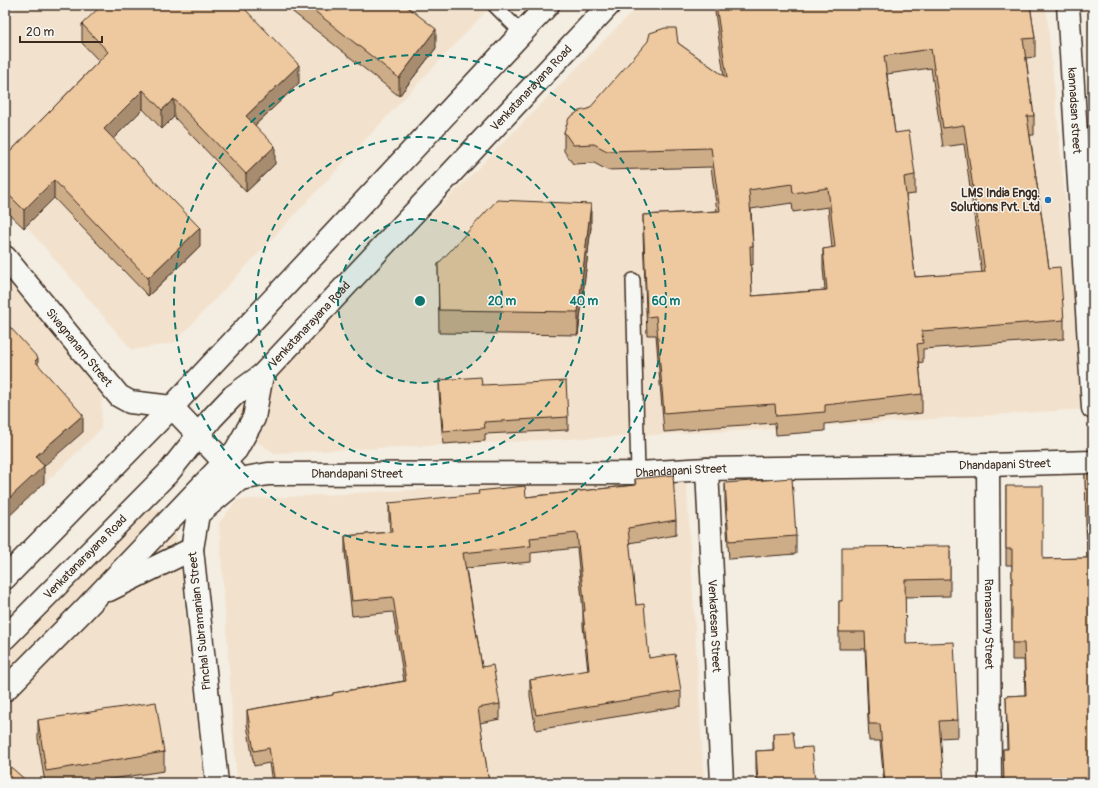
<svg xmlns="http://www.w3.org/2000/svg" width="1098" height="788" font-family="Pangolin,sans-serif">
<rect width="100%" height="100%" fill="#f4ede1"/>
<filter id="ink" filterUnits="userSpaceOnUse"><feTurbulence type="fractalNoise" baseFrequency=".025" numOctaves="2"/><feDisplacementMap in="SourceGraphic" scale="8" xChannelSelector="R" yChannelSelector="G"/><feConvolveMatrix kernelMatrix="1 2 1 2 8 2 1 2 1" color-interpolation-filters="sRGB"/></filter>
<g filter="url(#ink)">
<!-- built -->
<path fill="#f2e2cd" d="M 18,5 L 492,5 L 174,343 L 132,350 L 5,201 L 5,24 Z
M 639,5 L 1046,5 L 1086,409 L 776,429 L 275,453 L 244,434 L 239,410 Z
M 5,273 L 102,388 L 101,429 L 5,522 Z
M 686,474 L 704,783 L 237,783 L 219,523 L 237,500 Z
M 143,507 L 168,511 L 178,543 L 204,783 L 5,783 L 5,656 Z"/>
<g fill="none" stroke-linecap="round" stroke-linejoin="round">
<!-- lane casing -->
<g stroke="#3b2a1e" stroke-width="16">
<path id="lane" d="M 494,5 L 522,33
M 633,280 L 638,473"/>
</g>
<!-- street casing -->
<g stroke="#3b2a1e" stroke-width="25">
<g id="street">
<path id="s1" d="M 1068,5 L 1093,408"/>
<path id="s2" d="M 5,257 L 119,396 L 130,402 L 172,407"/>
<path id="s3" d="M 988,465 L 990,783"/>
<path id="s4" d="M 707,469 L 722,783"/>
<path id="s5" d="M 217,783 L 192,549 L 198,514 L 240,479 L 268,474 L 638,473 L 707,469 L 988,465 L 1093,462"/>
</g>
</g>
<!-- secondary casing -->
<g stroke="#3b2a1e" stroke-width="25">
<g id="secondary">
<path d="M 172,407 L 240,479"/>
<path d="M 5,578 L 172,407 L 548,5"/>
<path d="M 109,590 L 192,549"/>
<path id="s6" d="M 5,638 L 169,472 L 212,418 L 233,396 L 262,375 L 609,5"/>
<path d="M 5,690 L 82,612 L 236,450 L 254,418 L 262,375"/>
</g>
</g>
<!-- lane -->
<use href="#lane" stroke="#f6f6f2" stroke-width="13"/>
<!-- street -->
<use href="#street" stroke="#f6f6f2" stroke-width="22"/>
<!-- secondary -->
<use href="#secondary" stroke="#f6f6f2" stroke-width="22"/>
</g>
<!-- wall -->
<path fill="#cdac88" stroke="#3b2a1e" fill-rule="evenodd" d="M 284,5 L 405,5 L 436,48 L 399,96 Z
M 714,5 L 1030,5 L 1035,38 L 1035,57 L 1026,58 L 1034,116 L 1034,135 L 1030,135 L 1049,268 L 1064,320 L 1064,339 L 923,349 L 923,362 L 919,363 L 922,394 L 922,413 L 825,424 L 825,431 L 776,435 L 775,423 L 699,428 L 699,429 L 664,432 L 656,335 L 647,335 L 643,234 L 643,215 L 717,211 L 711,167 L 607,170 L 594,163 L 573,164 L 564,151 L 564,132 L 589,109 L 678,43 L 724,76 ZM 931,68 L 943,147 L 964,144 L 982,273 L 915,277 L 906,195 L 915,194 L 915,175 L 895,133 L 887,74 ZM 792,203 L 793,212 L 828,207 L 832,248 L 823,249 L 823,268 L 825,290 L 752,296 L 751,265 L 753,265 L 753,246 L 751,209 Z
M 245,9 L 299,83 L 255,125 L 275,164 L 246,192 L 174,117 L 162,129 L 143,109 L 113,139 L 200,246 L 148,296 L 54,198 L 24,228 L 5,210 L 5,157 L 99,61 L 82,43 L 82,24 Z
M 1090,20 L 1093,20 L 1093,72 L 1091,72 Z
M 591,227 L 578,335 L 439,333 L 438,264 Z
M 439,380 L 482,385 L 568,417 L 568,430 L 485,434 L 485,441 L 443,444 L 439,392 Z
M 1085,474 L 1093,474 L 1093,783 L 1004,783 L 1003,749 L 1007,749 L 1006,696 L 1025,695 L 1024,660 L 1012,660 L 1012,565 L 1006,565 L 1006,486 L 1043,559 L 1087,558 Z
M 635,479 L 676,520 L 676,535 L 629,543 L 636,605 L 649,658 L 681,691 L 681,706 L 536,730 L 530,696 L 530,680 L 588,671 L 583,626 L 583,611 L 577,548 L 531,553 L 531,562 L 466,568 L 482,667 L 500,704 L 500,719 L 480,723 L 489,783 L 272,783 L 269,763 L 254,766 L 247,725 L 247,710 L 333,695 L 333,693 L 404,681 L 393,612 L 352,616 L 345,552 L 345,536 L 390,532 L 389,519 L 389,503 L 526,497 L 635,485 Z
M 725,483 L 796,536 L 796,554 L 729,559 L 725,502 Z
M 950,546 L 950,596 L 905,597 L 906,644 L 958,720 L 958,737 L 940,738 L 944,783 L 884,783 L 880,741 L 869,741 L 865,649 L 839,649 L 839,601 L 842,601 Z
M 38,720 L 164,752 L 164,771 L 85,783 L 45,783 L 38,739 Z
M 773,733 L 795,748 L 815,783 L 757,783 L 756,769 L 756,751 L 773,750 Z"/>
<!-- shaded-wall -->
<path fill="#a78c6f" stroke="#3b2a1e" d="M 236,5 L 249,5 L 236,18 Z
M 436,29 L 436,48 L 399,96 L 399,78 Z
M 299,65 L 299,83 L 246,134 L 246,116 Z
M 143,90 L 143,109 L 104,148 L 104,129 Z
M 174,99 L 174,117 L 162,129 L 162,110 Z
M 275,146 L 275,164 L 246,192 L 246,174 Z
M 54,180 L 54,198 L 24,228 L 24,210 Z
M 591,204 L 591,227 L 578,335 L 578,312 Z
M 200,228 L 200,246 L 148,296 L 148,278 Z
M 38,358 L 38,375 L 35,361 Z
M 83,415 L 83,432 L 44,466 L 44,483 L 5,520 L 5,502 L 36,456 Z"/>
<!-- building -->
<path fill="#eec89e" stroke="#3b2a1e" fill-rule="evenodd" d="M 102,5 L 241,5 L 299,65 L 246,116 L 275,146 L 246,174 L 174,99 L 162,110 L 143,90 L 104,129 L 200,228 L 148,278 L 54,180 L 24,210 L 5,191 L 5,157 L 108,52 L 82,24 Z
M 307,5 L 405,5 L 436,29 L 399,78 Z
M 716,5 L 1030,5 L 1035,38 L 1023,39 L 1034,116 L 1027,116 L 1049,268 L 1060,267 L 1064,320 L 922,331 L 923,343 L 917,344 L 922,394 L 825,405 L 825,412 L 776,416 L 775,404 L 698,409 L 699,410 L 664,413 L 656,316 L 647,317 L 643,215 L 720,211 L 711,148 L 607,151 L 594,144 L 573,145 L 564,132 L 569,118 L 579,111 L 589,109 L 648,41 L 650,33 L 665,28 L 676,28 L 678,43 L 727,78 ZM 931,49 L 943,128 L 964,125 L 985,272 L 915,277 L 904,177 L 915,175 L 909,131 L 895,133 L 884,56 ZM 792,184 L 793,193 L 828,188 L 835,247 L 823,249 L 827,290 L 752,296 L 750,246 L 753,246 L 749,190 Z
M 1090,20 L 1093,20 L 1093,60 L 1091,60 Z
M 497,200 L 591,204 L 578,312 L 439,310 L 438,264 Z
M 9,326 L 38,358 L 35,361 L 83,415 L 36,456 L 44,466 L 5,502 L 5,329 Z
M 481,377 L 482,385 L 566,381 L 568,417 L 484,422 L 485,428 L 443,431 L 439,380 Z
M 1085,474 L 1093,474 L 1093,783 L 1004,783 L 1003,749 L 1008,749 L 1006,696 L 1026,695 L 1024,643 L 1012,643 L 1012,549 L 1006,549 L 1006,486 L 1043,486 L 1043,559 L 1087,558 Z
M 673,475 L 676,520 L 628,528 L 636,605 L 644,604 L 649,658 L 675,654 L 681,691 L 536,715 L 530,680 L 589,670 L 583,611 L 585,611 L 577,533 L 530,538 L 531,546 L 463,553 L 482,667 L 493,665 L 500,704 L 478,708 L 489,783 L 456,783 L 456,782 L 447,783 L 275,783 L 269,748 L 254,751 L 247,710 L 333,695 L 333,693 L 406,681 L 393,597 L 352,601 L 345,536 L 392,532 L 389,503 L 479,494 L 478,491 L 525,486 L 526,497 L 636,485 L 635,479 Z
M 792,478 L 796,536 L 729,541 L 725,483 Z
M 950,546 L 950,579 L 905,580 L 906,644 L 954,642 L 958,720 L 939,721 L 944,783 L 885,783 L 880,724 L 869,724 L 865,632 L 839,632 L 839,601 L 842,601 L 842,547 Z
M 156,702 L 164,752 L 46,771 L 38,720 Z
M 793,732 L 795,748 L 812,747 L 815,783 L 758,783 L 756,751 L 774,750 L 773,733 Z
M 5,762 L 29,783 L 5,783 Z"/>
</g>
<!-- distance rings -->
<circle cx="420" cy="301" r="82" fill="#0f766e" fill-opacity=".12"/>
<g fill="none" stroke="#0f766e" stroke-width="2" stroke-dasharray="7 5">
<circle cx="420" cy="301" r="82"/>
<circle cx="420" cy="301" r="164"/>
<circle cx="420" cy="301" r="246"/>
</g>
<!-- markers -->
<circle fill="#1f6fb2" stroke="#f6f6f2" stroke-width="1.5" cx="1048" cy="200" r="4"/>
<g text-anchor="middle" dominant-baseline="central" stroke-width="3" stroke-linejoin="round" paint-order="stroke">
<!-- street labels -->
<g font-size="12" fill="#3b2a1e" stroke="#f6f6f2">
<text stroke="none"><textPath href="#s6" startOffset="762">Venkatanarayana Road</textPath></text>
<text stroke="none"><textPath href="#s1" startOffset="106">kannadsan street</textPath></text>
<text stroke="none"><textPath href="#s6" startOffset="438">Venkatanarayana Road</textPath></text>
<text stroke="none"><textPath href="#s2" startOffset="117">Sivagnanam Street</textPath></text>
<text stroke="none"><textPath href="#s5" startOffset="1091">Dhandapani Street</textPath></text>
<text stroke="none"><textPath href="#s5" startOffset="767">Dhandapani Street</textPath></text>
<text stroke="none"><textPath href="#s5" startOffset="443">Dhandapani Street</textPath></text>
<text stroke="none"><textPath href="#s6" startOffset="114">Venkatanarayana Road</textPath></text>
<text transform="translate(200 621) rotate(-96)">Pinchal Subramanian Street</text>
<text stroke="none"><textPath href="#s3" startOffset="159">Ramasamy Street</textPath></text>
<text stroke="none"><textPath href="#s4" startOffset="157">Venkatesan Street</textPath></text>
</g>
<!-- poi labels -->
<g font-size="12" font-weight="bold" fill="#3b2a1e" stroke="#f6f6f2" text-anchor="end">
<text x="1040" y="193">LMS India Engg.<tspan x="1040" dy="14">Solutions Pvt. Ltd</tspan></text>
</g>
</g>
<circle cx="420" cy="301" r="6" fill="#0f766e" stroke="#f6f6f2" stroke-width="2"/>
<g font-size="12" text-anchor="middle" font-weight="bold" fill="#0f766e" stroke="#f6f6f2" stroke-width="3" stroke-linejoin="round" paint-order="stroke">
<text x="502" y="305">20 m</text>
<text x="584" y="305">40 m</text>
<text x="666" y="305">60 m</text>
</g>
<!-- margin -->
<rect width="1098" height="788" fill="none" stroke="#f6f6f2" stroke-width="20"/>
<rect x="10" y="10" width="1078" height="768" fill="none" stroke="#3b2a1e" stroke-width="1.5" filter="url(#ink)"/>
<!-- scale -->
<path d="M20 36v6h82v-6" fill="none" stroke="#3b2a1e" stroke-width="2"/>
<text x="26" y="36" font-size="12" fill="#3b2a1e" stroke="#f6f6f2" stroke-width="3" paint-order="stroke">20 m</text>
</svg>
